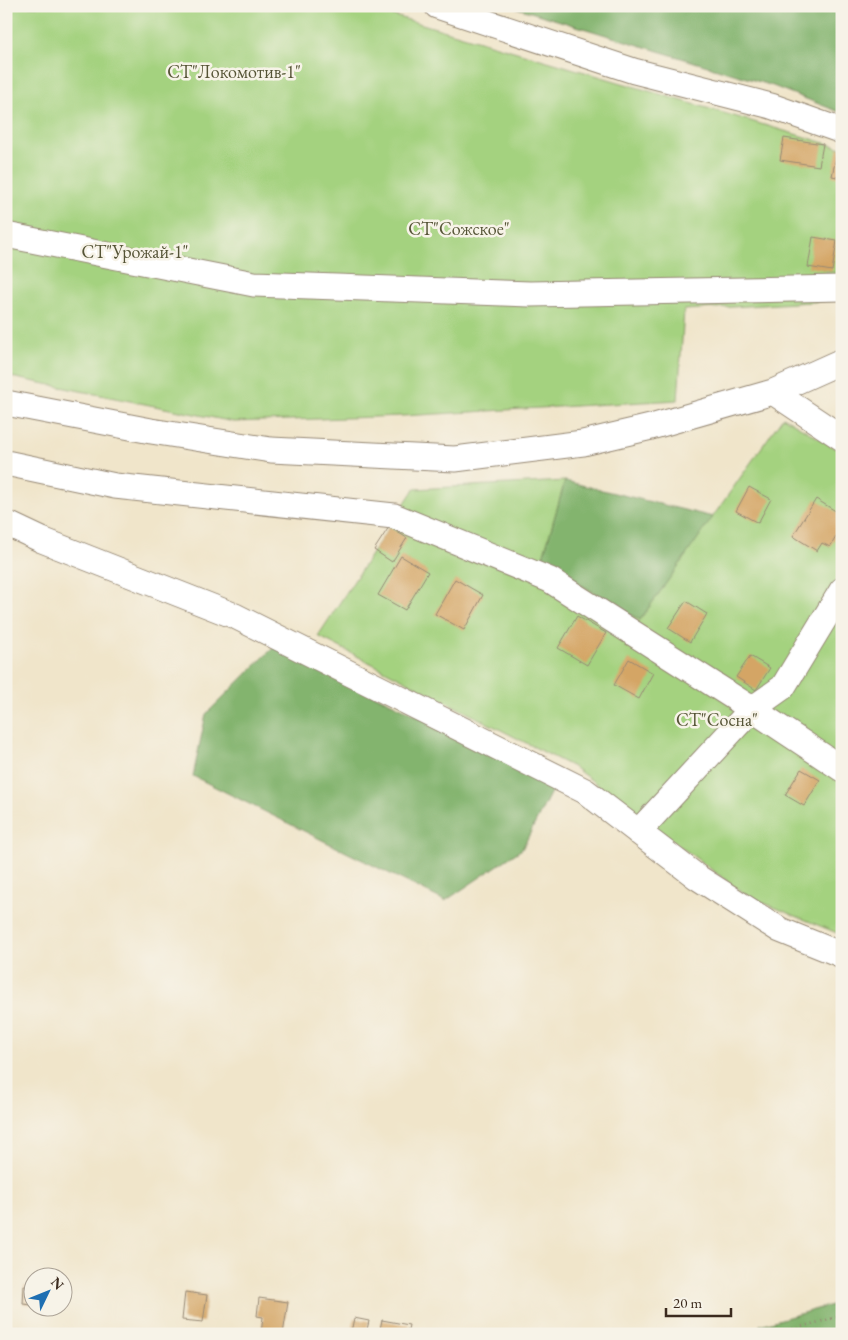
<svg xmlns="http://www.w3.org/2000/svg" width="848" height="1340" font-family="'EB Garamond',serif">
<rect width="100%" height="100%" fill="#f7f3e8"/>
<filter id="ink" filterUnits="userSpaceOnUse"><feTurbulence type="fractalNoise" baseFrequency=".02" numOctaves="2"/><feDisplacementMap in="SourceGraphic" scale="10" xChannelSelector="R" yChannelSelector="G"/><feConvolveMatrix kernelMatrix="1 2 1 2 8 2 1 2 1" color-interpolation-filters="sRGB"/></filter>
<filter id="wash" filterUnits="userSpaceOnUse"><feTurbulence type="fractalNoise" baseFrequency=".0096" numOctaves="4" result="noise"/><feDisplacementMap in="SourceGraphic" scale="20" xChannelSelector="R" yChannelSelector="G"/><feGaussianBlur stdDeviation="1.12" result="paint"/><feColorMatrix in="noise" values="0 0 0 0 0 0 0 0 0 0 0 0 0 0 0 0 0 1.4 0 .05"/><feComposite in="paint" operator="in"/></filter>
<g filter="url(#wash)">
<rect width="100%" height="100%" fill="#f0e5ca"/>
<!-- green -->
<path fill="#a4d27f" stroke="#707e4e" d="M 6,6 L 361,6 L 842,148 L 842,300 L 684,310 L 678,400 L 402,416 L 234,422 L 6,376 Z
M 783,417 L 842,452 L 842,935 L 747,896 L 575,768 L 318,636 L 414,489 L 565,481 L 542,561 L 640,620 Z"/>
<!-- forest -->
<path fill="#83b46e" stroke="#5f6f46" d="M 511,6 L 842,6 L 842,113 L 773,86 Z
M 565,481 L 713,517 L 640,620 L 542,561 Z
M 274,647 L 556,782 L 522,849 L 445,901 L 193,776 L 206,714 Z
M 842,1302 L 842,1334 L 760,1334 L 760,1325 Z"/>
<g id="blocks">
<!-- building -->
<path fill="#d4a565" d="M 784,138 L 823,144 L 819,166 L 780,160 Z
M 838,148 L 842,149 L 842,178 L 832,176 Z
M 813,237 L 837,241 L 832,271 L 808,267 Z
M 749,487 L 771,499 L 758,523 L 736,511 Z
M 816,499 L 842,515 L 842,527 L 830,547 L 822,543 L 817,551 L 793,536 Z
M 389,527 L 407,538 L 392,562 L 374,550 Z
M 401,556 L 428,572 L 405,610 L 378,595 Z
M 455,579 L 483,595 L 464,630 L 435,614 Z
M 686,601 L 707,614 L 690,642 L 668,628 Z
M 577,616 L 606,633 L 587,665 L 558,648 Z
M 750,656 L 770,668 L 756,690 L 736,677 Z
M 629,659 L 653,673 L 639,699 L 614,685 Z
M 801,769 L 820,780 L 804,806 L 785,795 Z
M 24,1286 L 32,1287 L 32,1305 L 23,1304 Z
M 185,1292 L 207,1295 L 203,1322 L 182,1320 Z
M 259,1298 L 288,1302 L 283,1334 L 261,1334 L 263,1317 L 257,1316 Z
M 354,1318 L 369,1321 L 366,1334 L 340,1334 L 341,1330 L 351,1332 Z
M 382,1320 L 409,1325 L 407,1334 L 379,1334 Z"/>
</g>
</g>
<g filter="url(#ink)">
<use href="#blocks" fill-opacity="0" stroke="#968874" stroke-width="1"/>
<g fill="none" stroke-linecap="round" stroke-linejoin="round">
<!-- minor casing -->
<g stroke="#968874" stroke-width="27">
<path id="minor" d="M 437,6 L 634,71 L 771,106 L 842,131
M 6,235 L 254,284 L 530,294 L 842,288
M 773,392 L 842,438
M 6,403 L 151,431 L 271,450 L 455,459 L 583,443 L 651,427 L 773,392 L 842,361
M 6,463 L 115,486 L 394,516 L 550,580 L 752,709 L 842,769
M 6,523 L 42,540 L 235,616 L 585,791 L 697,877 L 780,930 L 842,955
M 638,832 L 752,709 L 783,687 L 842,590"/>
</g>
<!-- path -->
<path stroke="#968874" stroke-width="3" stroke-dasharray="1 4" stroke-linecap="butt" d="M 773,1334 L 842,1316"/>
<!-- minor -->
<use href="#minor" stroke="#fff" stroke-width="25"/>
</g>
</g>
<g text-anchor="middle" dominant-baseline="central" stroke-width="5" stroke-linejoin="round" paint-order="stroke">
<!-- park labels -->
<g font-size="18" fill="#555436" stroke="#f7f3e8">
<text x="234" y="71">СТ"Локомотив-1"</text>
<text x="459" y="228">СТ"Сожское"</text>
<text x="135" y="251">СТ"Урожай-1"</text>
<text x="717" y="719">СТ"Сосна"</text>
</g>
</g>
<!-- margin -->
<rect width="848" height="1340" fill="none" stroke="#f7f3e8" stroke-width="25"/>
<!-- north arrow -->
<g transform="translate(48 1292) rotate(47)"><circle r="24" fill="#f7f3e8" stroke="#aca397"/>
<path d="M0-4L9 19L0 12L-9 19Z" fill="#1f6fb2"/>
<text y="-8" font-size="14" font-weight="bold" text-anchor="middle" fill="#3b2a1e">N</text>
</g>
<!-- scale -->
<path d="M666 1308v8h65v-8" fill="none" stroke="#3b2a1e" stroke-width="2.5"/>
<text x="673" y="1308" font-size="15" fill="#3b2a1e" stroke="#f7f3e8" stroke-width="4" paint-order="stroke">20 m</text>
</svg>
